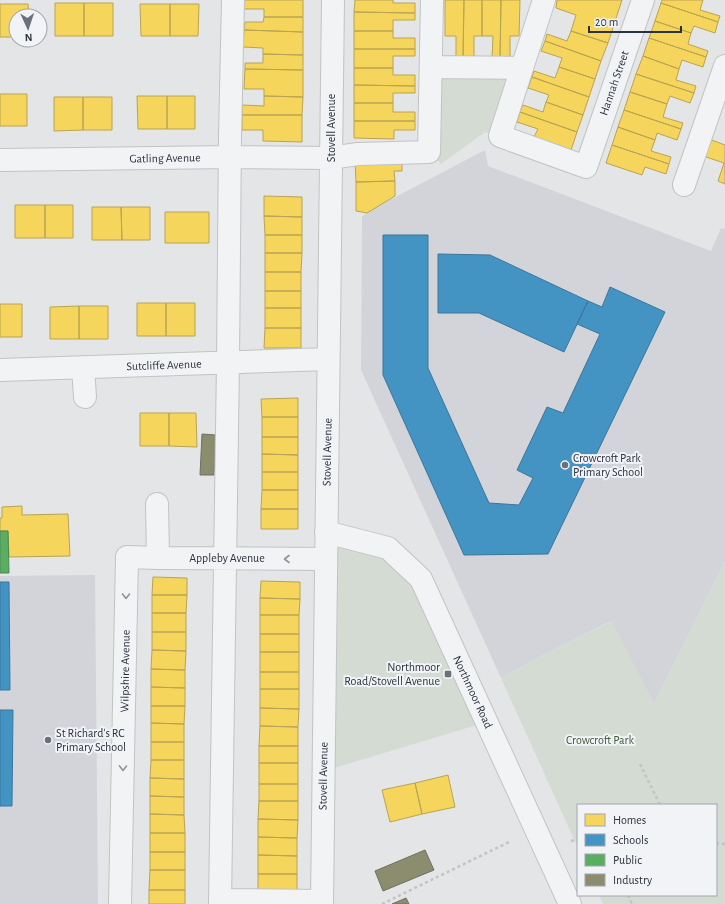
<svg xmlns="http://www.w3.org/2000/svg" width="725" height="904" font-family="'Alegreya Sans',sans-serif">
<rect width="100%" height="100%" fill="#e3e5e7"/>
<!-- built -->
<path fill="#d2d4da" d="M 485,150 L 488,166 L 711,251 L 721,228 L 725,229 L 725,561 L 654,704 L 611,621 L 541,656 L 501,678 L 361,370 L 362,217 L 369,211 Z
M 95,575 L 98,904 L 0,904 L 0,576 Z"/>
<!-- green -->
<path fill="#d4dbd3" d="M 431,67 L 522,68 L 500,136 L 485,132 L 441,164 L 429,152 Z
M 326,532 L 410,568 L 487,722 L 324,771 Z
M 725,561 L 725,904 L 603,904 L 599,895 L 716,895 L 716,805 L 578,805 L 578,848 L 501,678 L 541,656 L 612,621 L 654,704 Z"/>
<!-- homes -->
<path fill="#f6d55c" stroke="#b9a453" d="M 243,0 L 303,0 L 303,17 L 264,17 L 264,9 L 243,9 Z
M 355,0 L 393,0 L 393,3 L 415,3 L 415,13 L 354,12 Z
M 445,0 L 464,0 L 463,58 L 456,58 L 456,36 L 445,36 Z
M 464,0 L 482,0 L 482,36 L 474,36 L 474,58 L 463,58 Z
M 482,0 L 501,0 L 500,58 L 492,58 L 493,36 L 482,36 Z
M 501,0 L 520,0 L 519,36 L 510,36 L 510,58 L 500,58 Z
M 557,0 L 622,0 L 608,43 L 571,31 L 576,15 L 556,8 Z
M 662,0 L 703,0 L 700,10 L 720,16 L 718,22 L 661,3 Z
M 55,3 L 84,3 L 84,36 L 55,36 Z
M 84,3 L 113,3 L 113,36 L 84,36 Z
M 661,3 L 718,22 L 715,33 L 694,26 L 691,33 L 655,21 Z
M 0,4 L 28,4 L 29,16 L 16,16 L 16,37 L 0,37 Z
M 140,4 L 170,4 L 170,36 L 141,36 Z
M 170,4 L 199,4 L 198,36 L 170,36 Z
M 354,12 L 415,13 L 415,20 L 393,20 L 393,31 L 354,31 Z
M 264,17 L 303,17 L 303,32 L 244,30 L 245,22 L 263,22 Z
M 655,21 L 691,33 L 688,44 L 708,51 L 706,57 L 649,38 Z
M 244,30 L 303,32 L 303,55 L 263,54 L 263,48 L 243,47 Z
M 354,31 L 393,31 L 393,38 L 415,38 L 415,49 L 354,49 Z
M 571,31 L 608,43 L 601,61 L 545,41 L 547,34 L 567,41 Z
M 649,38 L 706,57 L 703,67 L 682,60 L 679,69 L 643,56 Z
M 545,41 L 601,61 L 595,79 L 559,67 L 562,58 L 541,51 Z
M 354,49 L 415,49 L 415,56 L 393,56 L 393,68 L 354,68 Z
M 263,54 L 303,55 L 303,70 L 245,69 L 245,63 L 263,63 Z
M 643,56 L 679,69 L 676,80 L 696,86 L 694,93 L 636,74 Z
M 559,67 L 595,79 L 589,97 L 532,77 L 534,71 L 555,78 Z
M 354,68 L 393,68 L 393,75 L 415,75 L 415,86 L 354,85 Z
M 245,69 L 303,70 L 303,97 L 264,96 L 264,89 L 244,89 Z
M 636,74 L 694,93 L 690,103 L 670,96 L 667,104 L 630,92 Z
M 532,77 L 589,97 L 583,115 L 546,102 L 549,95 L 528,88 Z
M 354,85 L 415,86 L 415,93 L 393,93 L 393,103 L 354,103 Z
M 630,92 L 667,104 L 663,117 L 683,123 L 681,129 L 624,110 Z
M 0,94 L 27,94 L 27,126 L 0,126 Z
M 137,96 L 167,96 L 167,129 L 138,129 Z
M 167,96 L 195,96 L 195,129 L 167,129 Z
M 264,96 L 303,97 L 302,115 L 242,115 L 242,105 L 264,106 Z
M 54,97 L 83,97 L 83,130 L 54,131 Z
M 83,97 L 112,97 L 112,130 L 83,130 Z
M 546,102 L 583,115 L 577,132 L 520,112 L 523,105 L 543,112 Z
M 354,103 L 393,103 L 393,112 L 415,112 L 415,121 L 354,121 Z
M 624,110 L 681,129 L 677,140 L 657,133 L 655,140 L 618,127 Z
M 520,112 L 577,132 L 571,150 L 534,137 L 538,129 L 517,122 Z
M 242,115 L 302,115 L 302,142 L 263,141 L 263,130 L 242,130 Z
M 354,121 L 415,121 L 415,130 L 394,130 L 394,139 L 354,138 Z
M 618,127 L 655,140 L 651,151 L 671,157 L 669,164 L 612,145 Z
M 709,139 L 725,145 L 725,184 L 718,181 L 724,163 L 703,156 Z
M 612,145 L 669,164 L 666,174 L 645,167 L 642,175 L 606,163 Z
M 355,160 L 402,160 L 402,171 L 394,171 L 395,181 L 356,182 Z
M 395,181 L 395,196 L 367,213 L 356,211 L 356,182 Z
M 264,196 L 302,197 L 302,217 L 264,216 Z
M 15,205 L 45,205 L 45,238 L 15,238 Z
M 45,205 L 73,205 L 73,238 L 45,238 Z
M 92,207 L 121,207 L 122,240 L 92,240 Z
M 121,207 L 150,207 L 150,240 L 122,240 Z
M 165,212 L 209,212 L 209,243 L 165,243 Z
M 264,216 L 302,217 L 302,235 L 265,235 Z
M 265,235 L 302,235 L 302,253 L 265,253 Z
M 265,253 L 302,253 L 301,272 L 265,272 Z
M 265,272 L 301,272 L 301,291 L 265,291 Z
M 265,291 L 301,291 L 301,308 L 265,308 Z
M 137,303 L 166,303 L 166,336 L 137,336 Z
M 166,303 L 195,303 L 195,336 L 166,336 Z
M 0,304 L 22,304 L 22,337 L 0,337 Z
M 79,306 L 79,339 L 50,339 L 50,307 Z
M 79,306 L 108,306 L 108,339 L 79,339 Z
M 265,308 L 301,308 L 301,328 L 265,328 Z
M 265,328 L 301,328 L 301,348 L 264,348 Z
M 298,398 L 298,417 L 262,417 L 261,399 Z
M 140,413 L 169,413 L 169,446 L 140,446 Z
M 169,413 L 196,413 L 197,447 L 169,446 Z
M 262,417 L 298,417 L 298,437 L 262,437 Z
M 262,437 L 298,437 L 298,455 L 262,454 Z
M 262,454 L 298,455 L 298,472 L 262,472 Z
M 262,472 L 298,472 L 298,490 L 262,490 Z
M 262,490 L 298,490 L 298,509 L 261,509 Z
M 22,506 L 22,515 L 68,514 L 70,556 L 9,557 L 8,531 L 0,531 L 0,518 L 2,518 L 2,507 Z
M 261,509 L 298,509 L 298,529 L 261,529 Z
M 153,577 L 187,578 L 187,595 L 152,595 Z
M 261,581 L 300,582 L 300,599 L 260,598 Z
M 152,595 L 187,595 L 186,613 L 152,613 Z
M 260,598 L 300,599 L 299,615 L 260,615 Z
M 152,613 L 186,613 L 186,632 L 152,632 Z
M 260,615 L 299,615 L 299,634 L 260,634 Z
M 152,632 L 186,632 L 186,651 L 152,650 Z
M 260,634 L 299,634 L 299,652 L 260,652 Z
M 152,650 L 186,651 L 185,670 L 151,669 Z
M 260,652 L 299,652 L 299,672 L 260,672 Z
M 151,669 L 185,670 L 185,688 L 151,687 Z
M 260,672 L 299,672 L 299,689 L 260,689 Z
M 151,687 L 185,688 L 185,706 L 151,706 Z
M 260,689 L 299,689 L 299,709 L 260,708 Z
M 151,706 L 185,706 L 184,724 L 151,723 Z
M 260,708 L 299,709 L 298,727 L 260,726 Z
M 151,723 L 184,724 L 184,742 L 151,742 Z
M 260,726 L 298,727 L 298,746 L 259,746 Z
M 151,742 L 184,742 L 184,760 L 151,760 Z
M 259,746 L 298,746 L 298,763 L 259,763 Z
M 151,760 L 184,760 L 184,779 L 150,778 Z
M 259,763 L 298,763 L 298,784 L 259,784 Z
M 448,775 L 455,807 L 422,814 L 415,783 Z
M 150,778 L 184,779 L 184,797 L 150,796 Z
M 415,783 L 422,814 L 390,822 L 382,790 Z
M 259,784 L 298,784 L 298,801 L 259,801 Z
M 150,796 L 184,797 L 184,815 L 150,814 Z
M 259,801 L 298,801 L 298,820 L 258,819 Z
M 150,814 L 184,815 L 185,833 L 150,833 Z
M 258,819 L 298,820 L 297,838 L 258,837 Z
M 150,833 L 185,833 L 185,852 L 150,852 Z
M 258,837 L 297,838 L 297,856 L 258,855 Z
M 150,852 L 185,852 L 185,870 L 150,870 Z
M 258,855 L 297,856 L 297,874 L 258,874 Z
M 150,870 L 185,870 L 185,890 L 149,890 Z
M 258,874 L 297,874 L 297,893 L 258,893 Z
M 149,890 L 185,890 L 185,904 L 149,904 Z"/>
<!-- schools -->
<path fill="#4393c3" stroke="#3c769b" d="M 383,235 L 428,235 L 428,368 L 489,503 L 519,505 L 533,478 L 517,470 L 547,407 L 563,413 L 600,334 L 577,324 L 588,301 L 602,307 L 610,287 L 665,312 L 548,554 L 464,555 L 383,375 Z
M 438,254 L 490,255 L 588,301 L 564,352 L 479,313 L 438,313 Z
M 0,582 L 9,582 L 10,690 L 0,690 Z
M 0,710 L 13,710 L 12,806 L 0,806 Z"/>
<!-- public -->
<path fill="#5aae61" stroke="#4c8957" d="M 0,531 L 8,531 L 9,573 L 0,573 Z"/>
<!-- industry -->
<path fill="#8c8c6e" stroke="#6f7160" d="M 202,434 L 216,435 L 214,475 L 200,475 Z
M 425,850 L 434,870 L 383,891 L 375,871 Z
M 406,898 L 409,904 L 392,904 Z"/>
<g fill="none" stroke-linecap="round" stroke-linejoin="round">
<!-- minor casing -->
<g stroke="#c1c3c5" stroke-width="24">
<path id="minor" d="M 544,0 L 500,136 L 586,167 L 643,0
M 431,67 L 522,68
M 0,160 L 230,157 L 330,158 L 358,154 L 429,152 L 432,0
M 684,185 L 725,66
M 83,367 L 85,397
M 0,370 L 328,359
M 157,504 L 158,558
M 326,532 L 388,548 L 421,579 L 570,904
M 220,900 L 322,901
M 120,904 L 127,557 L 158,558 L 326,559
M 220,904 L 228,363 L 230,136 L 233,0
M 322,904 L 333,0"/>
</g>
<!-- path -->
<path stroke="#c2c3c7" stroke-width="2.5" stroke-dasharray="3 3" stroke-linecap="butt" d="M 640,764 L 660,805
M 571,841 L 578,839
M 716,843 L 725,844
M 628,895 L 632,904
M 382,904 L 511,841"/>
<!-- minor -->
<use href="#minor" stroke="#f2f3f4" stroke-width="22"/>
</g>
<!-- one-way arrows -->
<defs><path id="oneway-chevron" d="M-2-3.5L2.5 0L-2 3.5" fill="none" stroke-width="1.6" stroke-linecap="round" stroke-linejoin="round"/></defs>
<g stroke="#8e929a">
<use href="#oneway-chevron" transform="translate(287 559) rotate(-180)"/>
<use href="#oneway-chevron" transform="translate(126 596) rotate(91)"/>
<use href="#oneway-chevron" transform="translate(123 768) rotate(91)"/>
</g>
<!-- markers -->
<g fill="#6b717a" stroke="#f1f3f6" stroke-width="1.5">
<circle cx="565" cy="465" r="4"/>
<rect x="444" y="670" width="8" height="8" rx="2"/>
<circle cx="48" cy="740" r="4"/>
</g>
<g text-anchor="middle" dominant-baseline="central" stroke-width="4" stroke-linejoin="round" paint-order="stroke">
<!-- street labels -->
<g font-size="12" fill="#2b323f" stroke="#f1f3f6">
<text transform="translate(614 83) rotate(-71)">Hannah Street</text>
<text transform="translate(331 128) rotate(-90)">Stovell Avenue</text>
<text transform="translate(165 158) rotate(-1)">Gatling Avenue</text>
<text transform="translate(164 365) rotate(-2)">Sutcliffe Avenue</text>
<text transform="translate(327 452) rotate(-89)">Stovell Avenue</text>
<text x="227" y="558">Appleby Avenue</text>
<text transform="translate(125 671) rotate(-89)">Wilpshire Avenue</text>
<text transform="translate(473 692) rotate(65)">Northmoor Road</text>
<text transform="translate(323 776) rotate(-89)">Stovell Avenue</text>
</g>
<!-- poi labels -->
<g font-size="12" fill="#2b323f" stroke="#f1f3f6" text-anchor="start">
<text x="573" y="458">Crowcroft Park<tspan x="573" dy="14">Primary School</tspan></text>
<text x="440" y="667" text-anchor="end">Northmoor<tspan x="440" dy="14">Road/Stovell Avenue</tspan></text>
<text x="56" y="733">St Richard's RC<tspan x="56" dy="14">Primary School</tspan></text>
</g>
<!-- park labels -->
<g font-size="12" fill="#40593a" stroke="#f1f3f6">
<text x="600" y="740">Crowcroft Park</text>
</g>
</g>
<!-- legend -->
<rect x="577" y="804" width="140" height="92" fill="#f1f3f6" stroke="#a2a6ad"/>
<rect x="585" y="814" width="20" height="12" fill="#f6d55c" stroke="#a2a6ad"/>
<text x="613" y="824" font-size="12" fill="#2b323f">Homes</text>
<rect x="585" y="834" width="20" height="12" fill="#4393c3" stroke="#a2a6ad"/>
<text x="613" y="844" font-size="12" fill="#2b323f">Schools</text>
<rect x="585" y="854" width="20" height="12" fill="#5aae61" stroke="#a2a6ad"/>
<text x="613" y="864" font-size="12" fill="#2b323f">Public</text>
<rect x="585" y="874" width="20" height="12" fill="#8c8c6e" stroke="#a2a6ad"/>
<text x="613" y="884" font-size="12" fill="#2b323f">Industry</text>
<!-- north arrow -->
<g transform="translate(28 28) rotate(177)"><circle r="19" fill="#f1f3f6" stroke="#a2a6ad"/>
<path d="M0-3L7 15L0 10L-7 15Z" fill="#6b717a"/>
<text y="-6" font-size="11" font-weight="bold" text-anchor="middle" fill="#2b323f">N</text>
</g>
<!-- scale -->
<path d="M589 26v6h92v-6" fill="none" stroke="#2b323f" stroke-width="2"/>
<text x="595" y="26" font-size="12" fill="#2b323f" stroke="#f1f3f6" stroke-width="3" paint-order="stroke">20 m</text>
</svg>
